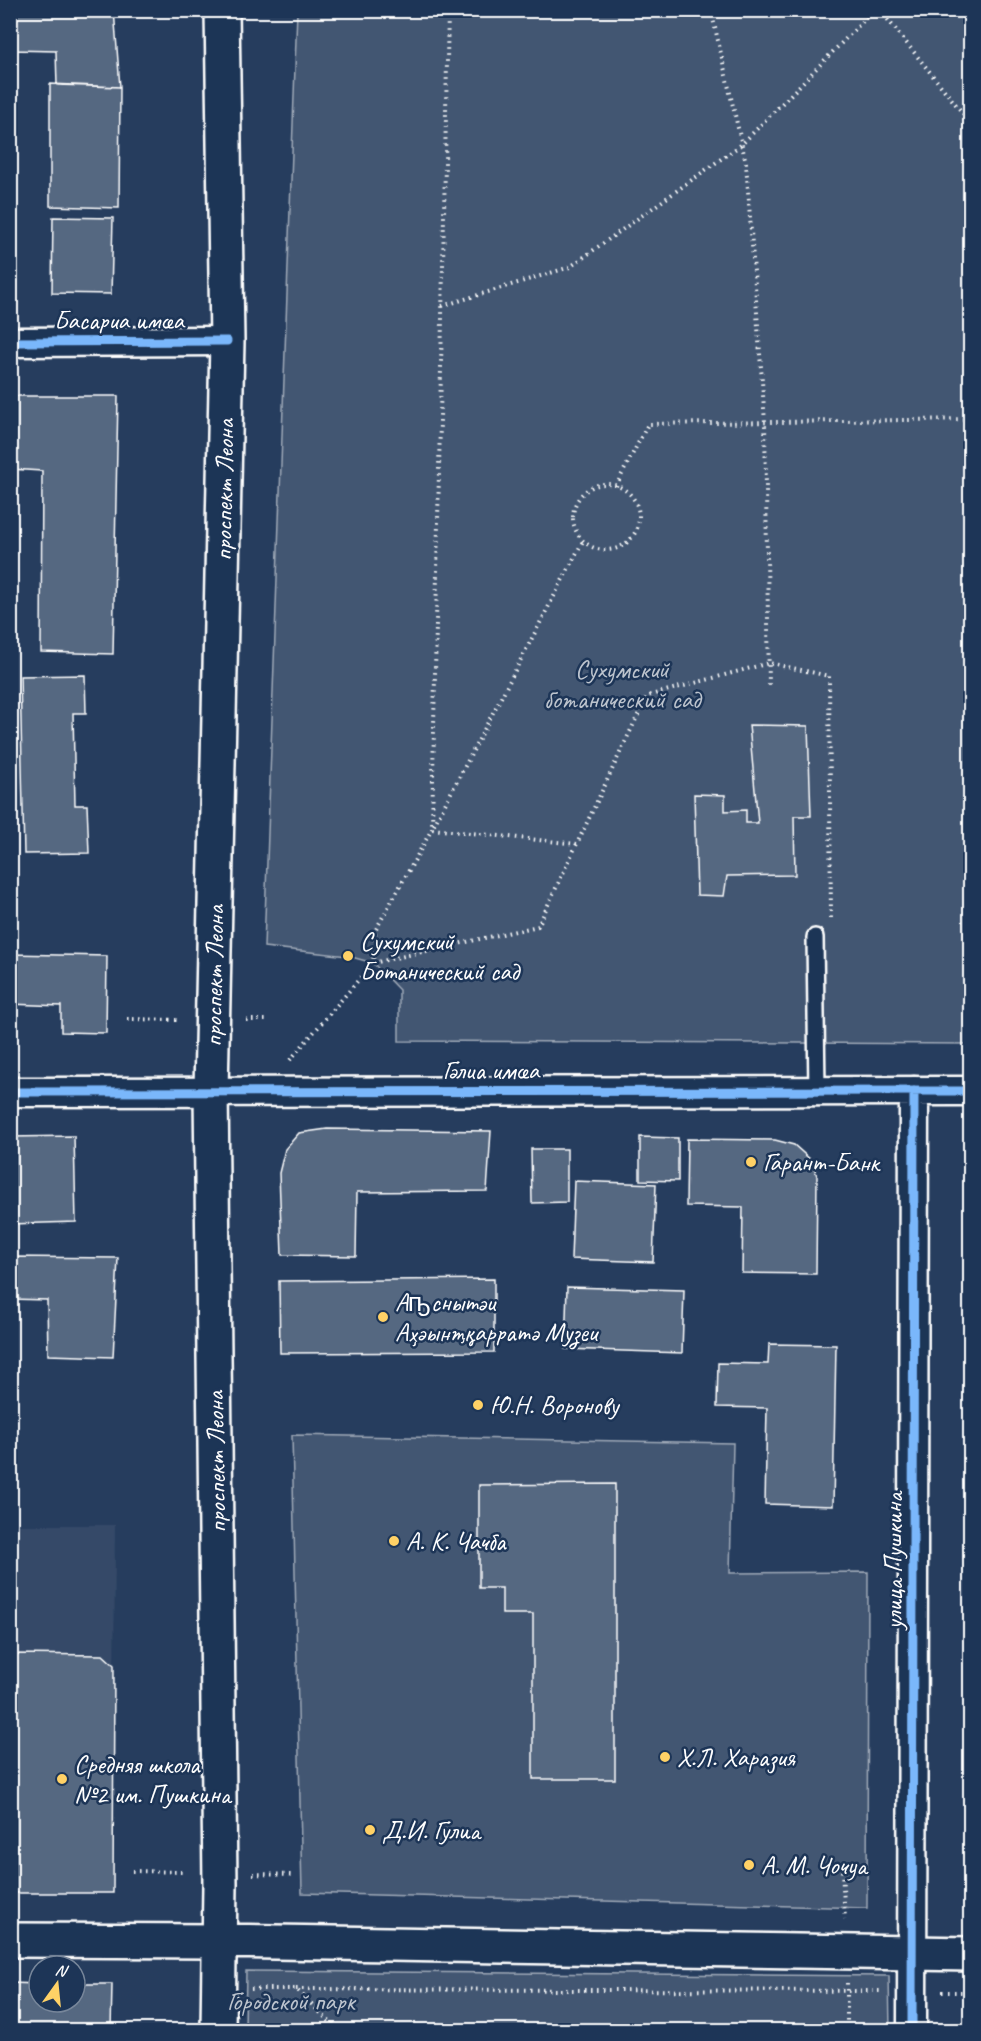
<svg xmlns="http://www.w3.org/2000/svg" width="981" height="2041" font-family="Caveat,sans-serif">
<rect width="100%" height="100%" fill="#263d5e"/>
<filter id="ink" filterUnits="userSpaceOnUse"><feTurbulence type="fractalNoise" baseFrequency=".0167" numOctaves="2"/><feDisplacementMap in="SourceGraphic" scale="12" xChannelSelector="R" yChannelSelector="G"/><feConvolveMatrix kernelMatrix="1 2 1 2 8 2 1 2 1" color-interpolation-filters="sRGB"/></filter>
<g filter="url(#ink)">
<!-- built -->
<path fill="#344a68" d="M 11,1525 L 115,1525 L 113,1893 L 11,1893 Z"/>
<!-- green -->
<path fill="#425672" stroke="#a0aab8" stroke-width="1.5" d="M 297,11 L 970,11 L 970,1044 L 399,1041 L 399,990 L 373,963 L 348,956 L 264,947 Z
M 292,1435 L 733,1443 L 730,1573 L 868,1572 L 867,1908 L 302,1893 Z
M 246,1971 L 889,1976 L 890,2030 L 245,2030 Z"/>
<!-- building -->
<path fill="#556781" stroke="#fff" stroke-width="1.5" d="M 10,10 L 114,10 L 120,87 L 57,85 L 56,51 L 10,50 Z
M 50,84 L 120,87 L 119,208 L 50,206 Z
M 53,217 L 113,218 L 111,294 L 52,293 Z
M 10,396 L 118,396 L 113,654 L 41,652 L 42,471 L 10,469 Z
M 85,675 L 86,713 L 73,713 L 75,805 L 87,805 L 89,853 L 24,854 L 20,676 Z
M 749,725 L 808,726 L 811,816 L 794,816 L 795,875 L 727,876 L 724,896 L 697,895 L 694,794 L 725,795 L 725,811 L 746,810 L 746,823 L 758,823 Z
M 10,954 L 107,956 L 106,1033 L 61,1032 L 61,1006 L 10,1004 Z
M 327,1129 L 491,1131 L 487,1191 L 357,1192 L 356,1256 L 282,1255 L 279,1173 L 285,1149 L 299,1133 Z
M 74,1136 L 76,1222 L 10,1224 L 10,1137 Z
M 640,1137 L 678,1138 L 678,1181 L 640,1180 Z
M 687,1139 L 775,1140 L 794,1145 L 812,1161 L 817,1176 L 816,1274 L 742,1273 L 743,1207 L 686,1206 Z
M 531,1149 L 567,1149 L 567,1202 L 532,1203 Z
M 967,1161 L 970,1161 L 970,1252 Z
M 574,1181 L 656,1184 L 653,1262 L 571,1259 Z
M 10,1257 L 118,1258 L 113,1357 L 48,1355 L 47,1300 L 10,1299 Z
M 494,1279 L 494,1352 L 280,1353 L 279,1281 Z
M 567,1287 L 684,1290 L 682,1353 L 565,1349 Z
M 769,1344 L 836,1345 L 833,1506 L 765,1504 L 767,1408 L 717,1407 L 718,1363 L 768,1364 Z
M 615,1484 L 615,1779 L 533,1779 L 533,1614 L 502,1614 L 502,1588 L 479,1588 L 479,1485 Z
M 10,1654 L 103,1655 L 114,1665 L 113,1893 L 10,1893 Z
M 10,1983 L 39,1984 L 39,2002 L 75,2002 L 75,1984 L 112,1984 L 111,2030 L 10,2030 Z"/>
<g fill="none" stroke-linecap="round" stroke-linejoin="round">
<!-- lane casing -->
<g stroke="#fff" stroke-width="20">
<path id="lane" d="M 815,937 L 817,1091"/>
</g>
<!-- street casing -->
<g stroke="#fff" stroke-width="33">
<path id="street" d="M 10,342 L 227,341
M 10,1092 L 970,1091
M 912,2030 L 914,1091"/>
</g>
<!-- secondary casing -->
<g stroke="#fff" stroke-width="38">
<path id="secondary" d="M 10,1940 L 219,1941"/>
</g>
<!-- highway casing -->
<g stroke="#fff" stroke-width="38">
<path id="highway" d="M 219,1941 L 970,1954
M 218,2030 L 220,1884 L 211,1091 L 227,341 L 222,10"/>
</g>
<!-- path -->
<path stroke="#fff" stroke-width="4" stroke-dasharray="1.5 4.5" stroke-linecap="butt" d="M 711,10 L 746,163 L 765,422 L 769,687
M 880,10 L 970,122
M 442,306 L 570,267 L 742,144 L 874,10
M573 517a33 33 0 1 1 66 0a33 33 0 1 1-66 0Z
M 616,486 L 648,424 L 970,419
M 577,844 L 432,829 L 583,541
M 373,963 L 538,926 L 647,696 L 769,663 L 829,676 L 831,920
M 127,1019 L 178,1020
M 246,1020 L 266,1020
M 290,1060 L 373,963 L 375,931 L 432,829 L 448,10
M 132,1871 L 186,1872
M 842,1871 L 845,1919
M 253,1874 L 294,1875
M 847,1983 L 847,2030
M 251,1989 L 296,1989 L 338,2030
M 296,1989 L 883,1991
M 942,1992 L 970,1992"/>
<!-- lane -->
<use href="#lane" stroke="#1d3557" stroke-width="15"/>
<!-- street -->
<use href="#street" stroke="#1d3557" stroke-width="28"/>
<!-- secondary -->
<use href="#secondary" stroke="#1d3557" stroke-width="33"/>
<!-- highway -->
<use href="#highway" stroke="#1d3557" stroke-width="33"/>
<!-- cycleway casing -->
<g stroke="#1d3557" stroke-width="13">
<path id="cycleway" d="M 10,342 L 227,341
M 10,1092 L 970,1091
M 912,2030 L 914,1091"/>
</g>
<!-- cycleway -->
<use href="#cycleway" stroke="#7ab7fb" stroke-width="9"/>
</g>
</g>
<!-- markers -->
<g fill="#ffd166" stroke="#1d3557" stroke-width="2">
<circle cx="348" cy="956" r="6"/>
<circle cx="751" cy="1162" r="6"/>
<circle cx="383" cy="1317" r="6"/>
<circle cx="478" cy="1405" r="6"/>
<circle cx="394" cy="1541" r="6"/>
<circle cx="665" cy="1757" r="6"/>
<circle cx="62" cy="1779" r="6"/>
<circle cx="370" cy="1830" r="6"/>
<circle cx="749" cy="1865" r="6"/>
</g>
<g text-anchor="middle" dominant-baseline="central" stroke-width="5" stroke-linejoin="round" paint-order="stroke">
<!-- street labels -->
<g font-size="26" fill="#fff" stroke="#1d3557">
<text x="119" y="320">Басариа имҩа</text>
<text transform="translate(224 490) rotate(-89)">проспект Леона</text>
<text transform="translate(214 976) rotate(-89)">проспект Леона</text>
<text x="491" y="1070">Гәлиа имҩа</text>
<text transform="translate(216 1462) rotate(-91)">проспект Леона</text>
<text transform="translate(893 1561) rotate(-90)">улица Пушкина</text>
</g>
<!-- park labels -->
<g font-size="26" fill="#bdc4ce" stroke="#1d3557">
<text x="622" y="669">Сухумский<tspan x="622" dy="30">ботанический сад</tspan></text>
<text x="291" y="2001">Городской парк</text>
</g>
<!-- poi labels -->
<g font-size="26" fill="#fff" stroke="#1d3557" text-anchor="start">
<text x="360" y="941">Сухумский<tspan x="360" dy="30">Ботанический сад</tspan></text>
<text x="763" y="1162">Гарант-Банк</text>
<text x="395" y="1302">Аҧснытәи<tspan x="395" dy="30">Аҳәынҭқарратә Музеи</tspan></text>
<text x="490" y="1405">Ю.Н. Воронову</text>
<text x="406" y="1541">А. К. Чачба</text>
<text x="677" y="1757">Х.Л. Харазия</text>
<text x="74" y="1764">Средняя школа<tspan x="74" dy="30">№2 им. Пушкина</tspan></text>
<text x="382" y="1830">Д.И. Гулиа</text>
<text x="761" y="1865">А. М. Чочуа</text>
</g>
</g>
<!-- margin -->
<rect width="981" height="2041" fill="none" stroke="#1d3557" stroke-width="36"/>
<rect x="18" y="18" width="945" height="2005" fill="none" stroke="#fff" stroke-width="2" filter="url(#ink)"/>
<!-- north arrow -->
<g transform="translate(57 1984) rotate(15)"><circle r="28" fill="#1d3557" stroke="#77869a" stroke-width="1.5"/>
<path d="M0-4.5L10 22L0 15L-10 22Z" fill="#ffd166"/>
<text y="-9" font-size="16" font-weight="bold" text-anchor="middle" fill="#ffffff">N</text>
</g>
</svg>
